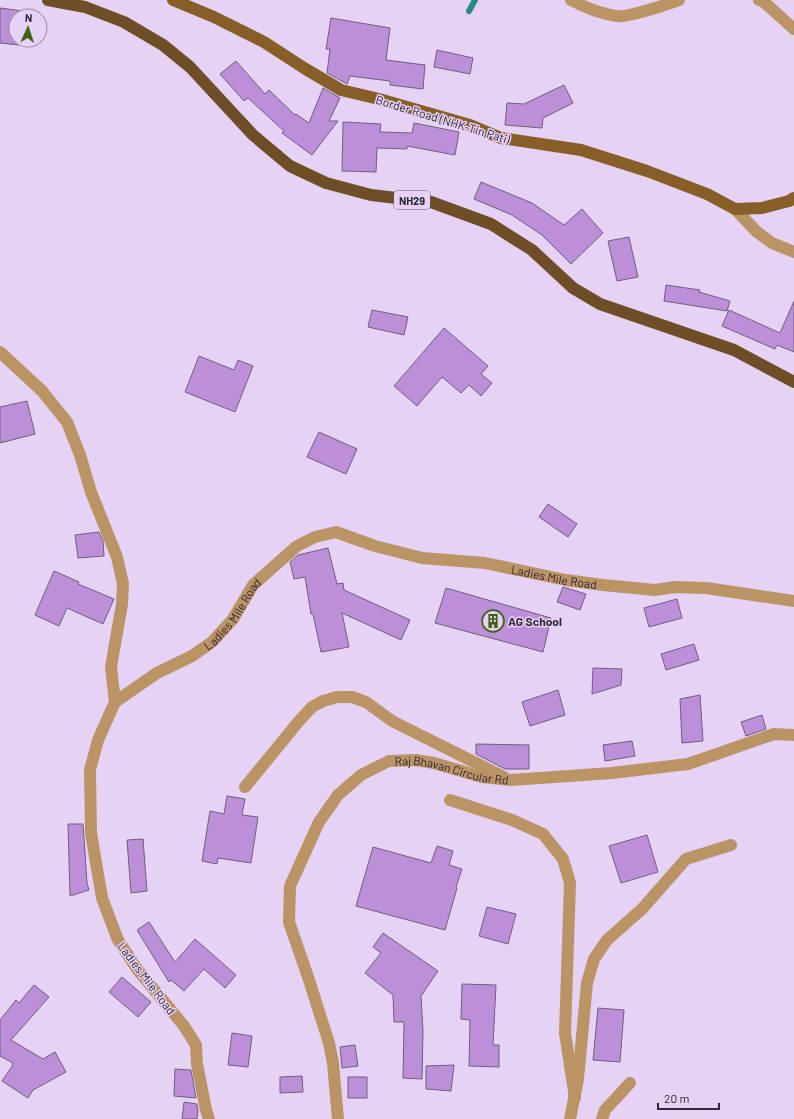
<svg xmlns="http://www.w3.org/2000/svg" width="794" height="1119" font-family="Barlow,sans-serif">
<rect width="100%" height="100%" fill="#e6d2f5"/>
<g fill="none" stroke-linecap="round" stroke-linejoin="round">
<!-- stream -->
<path stroke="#2a8a8a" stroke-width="6" d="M 469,11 L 475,0"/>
</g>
<!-- building -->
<path fill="#bb90d8" stroke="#6f5e7c" d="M 0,8 L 23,11 L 22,16 L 16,16 L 16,40 L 19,40 L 19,45 L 0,43 Z
M 331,18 L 390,28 L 386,60 L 425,65 L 423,89 L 390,85 L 390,81 L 350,76 L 347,84 L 327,73 L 330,49 L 326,49 Z
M 437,50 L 473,58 L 470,74 L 434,67 Z
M 236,61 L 265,94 L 269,90 L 295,115 L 296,114 L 309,123 L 323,88 L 340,98 L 329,121 L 338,121 L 312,155 L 282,133 L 284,131 L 248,98 L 244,101 L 220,74 Z
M 564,85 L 573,103 L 543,118 L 542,128 L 505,125 L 507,103 L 524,104 Z
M 343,122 L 381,124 L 380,132 L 412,133 L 414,123 L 459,132 L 455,155 L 407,146 L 407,149 L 377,148 L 376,172 L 342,171 Z
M 481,182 L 532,203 L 564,225 L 582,209 L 603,233 L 571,264 L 542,235 L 512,215 L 474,199 Z
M 629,237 L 638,277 L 617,281 L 608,241 Z
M 666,285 L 700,290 L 699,292 L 730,301 L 727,311 L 664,301 Z
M 794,301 L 794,352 L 777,345 L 775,349 L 722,326 L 729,310 L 780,333 Z
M 372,310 L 408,317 L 404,335 L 368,327 Z
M 444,328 L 488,366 L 481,374 L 492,383 L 481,396 L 469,385 L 461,393 L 442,377 L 417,406 L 394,386 Z
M 199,356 L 234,370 L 238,360 L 253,366 L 235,412 L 185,392 Z
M 27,401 L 35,434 L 0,443 L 0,407 Z
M 319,432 L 357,449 L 346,474 L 307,457 Z
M 548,504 L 577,524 L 568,537 L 539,517 Z
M 99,532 L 103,541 L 104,556 L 78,558 L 75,535 Z
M 328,548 L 337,584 L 343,583 L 344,590 L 410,620 L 401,640 L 342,613 L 349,647 L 321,652 L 313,614 L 311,614 L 305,577 L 294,579 L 290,562 L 298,555 Z
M 54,571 L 79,582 L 78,584 L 114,599 L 103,624 L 67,608 L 59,626 L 35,615 Z
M 563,587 L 586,594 L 580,610 L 557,602 Z
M 446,588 L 551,618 L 543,652 L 435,623 Z
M 677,599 L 682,618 L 649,627 L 644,608 Z
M 694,644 L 699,660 L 666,670 L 661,654 Z
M 593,668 L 622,669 L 621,685 L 592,694 Z
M 558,690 L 565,715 L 530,726 L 522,702 Z
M 700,695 L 703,741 L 682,743 L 680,699 Z
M 762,715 L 766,729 L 746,736 L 741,722 Z
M 632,741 L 635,756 L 605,761 L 603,745 Z
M 476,744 L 529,745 L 529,769 L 505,769 L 476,754 Z
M 227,796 L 245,799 L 242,815 L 258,817 L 251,863 L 218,858 L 217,864 L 202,861 L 210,811 L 224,814 Z
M 68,824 L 83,824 L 87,883 L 89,890 L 70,896 Z
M 647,835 L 658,872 L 621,883 L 609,846 Z
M 143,839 L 147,891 L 131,893 L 127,840 Z
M 437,846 L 453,851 L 449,865 L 462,869 L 456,887 L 457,888 L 445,930 L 356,906 L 373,847 L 431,863 Z
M 487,907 L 516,914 L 508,944 L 479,936 Z
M 149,922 L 175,962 L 195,939 L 236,975 L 225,988 L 204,969 L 184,991 L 171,980 L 169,982 L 137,930 Z
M 383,933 L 438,971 L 421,996 L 423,1031 L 422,1079 L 403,1078 L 404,1022 L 394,1022 L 393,995 L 365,973 L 381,953 L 373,947 Z
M 122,977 L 151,1002 L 138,1017 L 109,992 Z
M 462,984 L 496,985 L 493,1045 L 499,1045 L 499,1067 L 469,1066 L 470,1020 L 461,1019 Z
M 34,985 L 49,997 L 11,1040 L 43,1059 L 55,1052 L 66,1072 L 33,1090 L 28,1098 L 2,1081 L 13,1065 L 12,1065 L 13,1063 L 0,1056 L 0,1020 L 16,1000 L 19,1003 Z
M 598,1008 L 624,1010 L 620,1062 L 593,1060 Z
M 232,1033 L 252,1036 L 248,1067 L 228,1065 Z
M 355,1045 L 358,1066 L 342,1068 L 340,1047 Z
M 454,1065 L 451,1091 L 426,1089 L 426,1066 Z
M 175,1069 L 191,1070 L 196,1098 L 174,1096 Z
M 302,1076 L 303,1092 L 280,1093 L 280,1077 Z
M 348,1077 L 367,1077 L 367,1098 L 348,1098 Z
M 184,1102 L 197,1104 L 198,1111 L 197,1119 L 182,1119 Z"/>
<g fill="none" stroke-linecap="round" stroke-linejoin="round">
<!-- minor -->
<g stroke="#bb9466" stroke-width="12">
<path d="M 571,0 C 584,7 602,14 617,16 C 627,18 668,4 679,0"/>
<path d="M 759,0 L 764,2 L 794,29"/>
<path d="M 735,209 L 757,232 L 772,243 L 794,252"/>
<path d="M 0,352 L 42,391 L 67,422 L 80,455 L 91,492 L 117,557 L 123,584 L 122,604 L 111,667 L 115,702"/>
<path d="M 245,787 L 299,721 L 312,707 L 323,701 L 337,697 L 352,697 L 366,702 L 392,721 L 504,777"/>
<path d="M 450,800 L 512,820 L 543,834 L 563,859 L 570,883 L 565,1033 L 575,1098"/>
<path id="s1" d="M 209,1119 L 206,1110 L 197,1064 L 196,1045 L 184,1026 L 137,969 L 118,940 L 102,898 L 91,833 L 90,770 L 98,740 L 115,702 L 157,673 L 192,656 L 212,642 L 233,619 L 253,585 L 297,546 L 315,537 L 336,532 L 375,546 L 422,558 L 485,563 L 566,580 L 603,585 L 655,590 L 675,587 L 706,588 L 794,601"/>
<path id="s2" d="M 338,1119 L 333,1063 L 329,1043 L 309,980 L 289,922 L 290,886 L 319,822 L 338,795 L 361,775 L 389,761 L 416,760 L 434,763 L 482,777 L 511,780 L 612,773 L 688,764 L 774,734 L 794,735"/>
<path d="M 570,1119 L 578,1079 L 587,983 L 594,959 L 607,940 L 642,909 L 686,859 L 731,845"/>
<path d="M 602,1119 L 605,1110 L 630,1083"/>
</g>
<!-- major -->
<path stroke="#875e28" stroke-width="12" d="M 173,0 L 214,17 L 264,42 L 304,68 L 341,90 L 379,99 L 470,125 L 501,138 L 581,150 L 647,171 L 707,194 L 735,209 L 762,208 L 789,201 L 794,198"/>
<!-- highway -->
<path stroke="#6d4e27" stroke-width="12" d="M 48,0 L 85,7 L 124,22 L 163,45 L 190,67 L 253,135 L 290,166 L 326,183 L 371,195 L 431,202 L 491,224 L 532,250 L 573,288 L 600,304 L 734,350 L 794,382"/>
</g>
<!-- icons -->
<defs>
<g id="building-ring" transform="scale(1.15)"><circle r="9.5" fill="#e6d2f5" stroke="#406218" stroke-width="1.5"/><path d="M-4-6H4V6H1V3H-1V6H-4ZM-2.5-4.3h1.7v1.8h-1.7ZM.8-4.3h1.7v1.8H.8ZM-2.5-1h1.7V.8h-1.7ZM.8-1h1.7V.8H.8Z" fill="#406218"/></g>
</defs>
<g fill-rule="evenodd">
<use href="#building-ring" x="493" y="621"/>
</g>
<g text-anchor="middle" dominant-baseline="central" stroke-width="3" stroke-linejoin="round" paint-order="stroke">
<!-- shield labels -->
<rect fill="#e6d2f5" stroke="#665a6e" stroke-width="1" x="394" y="191" width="36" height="18" rx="3"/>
<g font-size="11" font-weight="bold" fill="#2f2734">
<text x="412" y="200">NH29</text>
</g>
<!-- street labels -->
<g font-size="12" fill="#2f2734" stroke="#e6d2f5">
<text transform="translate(443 119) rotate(17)">Border Road (NHK-Tin Pati)</text>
<text stroke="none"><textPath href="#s1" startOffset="962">Ladies Mile Road</textPath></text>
<text stroke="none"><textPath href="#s1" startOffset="602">Ladies Mile Road</textPath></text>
<text stroke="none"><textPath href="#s2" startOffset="469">Raj Bhavan Circular Rd</textPath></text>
<text transform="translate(147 978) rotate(53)">Ladies Mile Road</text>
</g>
<!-- poi labels -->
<g font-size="12" font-weight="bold" fill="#2f2734" stroke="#e6d2f5" text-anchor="start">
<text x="508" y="621">AG School</text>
</g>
</g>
<!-- north arrow -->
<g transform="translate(28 28) rotate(3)"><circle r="19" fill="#e6d2f5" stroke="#9d8ea8"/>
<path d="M0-3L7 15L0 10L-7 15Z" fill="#406218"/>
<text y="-6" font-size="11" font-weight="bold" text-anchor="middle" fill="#2f2734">N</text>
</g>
<!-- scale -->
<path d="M658 1103v6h61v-6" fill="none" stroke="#2f2734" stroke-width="2"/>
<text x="664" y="1103" font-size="12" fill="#2f2734" stroke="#e6d2f5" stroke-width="3" paint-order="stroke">20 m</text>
</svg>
